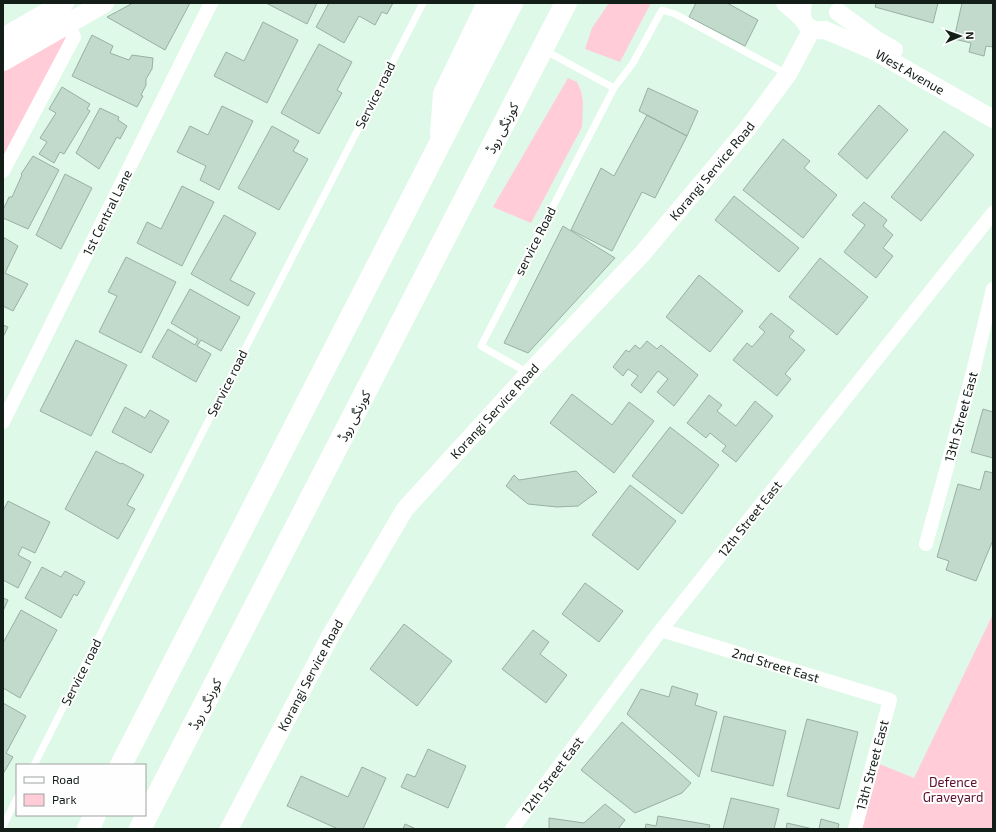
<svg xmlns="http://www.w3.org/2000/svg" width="996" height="832" font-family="'Exo 2','Noto Sans Arabic',sans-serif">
<rect width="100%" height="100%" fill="#dff9e8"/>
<!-- green -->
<path fill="#ffccd7" d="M 609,3 L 651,3 L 620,62 L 585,49 L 592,28 Z
M 67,26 L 72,37 L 3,163 L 3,64 Z
M 568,78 L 577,82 L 581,91 L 583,102 L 582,127 L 531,223 L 493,207 Z
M 993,614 L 993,829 L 856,829 L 877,763 L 914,778 Z"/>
<!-- building -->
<path fill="#c1dacb" stroke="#98b0a1" d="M 133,3 L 190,3 L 165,50 L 107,17 Z
M 266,3 L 317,3 L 307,24 Z
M 329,3 L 393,3 L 387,14 L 382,12 L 375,25 L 359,16 L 344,43 L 316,27 Z
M 696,3 L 727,3 L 758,20 L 745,46 L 689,17 Z
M 876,3 L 938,3 L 933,23 L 875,7 Z
M 962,3 L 993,3 L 993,47 L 986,46 L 984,56 L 969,52 L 971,43 L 954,39 Z
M 263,22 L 298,40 L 267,103 L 214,76 L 226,52 L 244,61 Z
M 92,35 L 113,46 L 110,53 L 129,60 L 132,55 L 153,58 L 152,69 L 146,79 L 146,85 L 141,95 L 143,96 L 137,107 L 72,76 Z
M 319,44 L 352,62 L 337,90 L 342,93 L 319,134 L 281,113 Z
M 62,87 L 90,104 L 87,109 L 90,111 L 64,154 L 60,152 L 54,163 L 39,154 L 47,142 L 40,138 L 56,113 L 49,109 Z
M 648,88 L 698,111 L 687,136 L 639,111 Z
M 879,105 L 908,130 L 867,179 L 838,154 Z
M 222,106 L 253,121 L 219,190 L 200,180 L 206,166 L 177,152 L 190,126 L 208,135 Z
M 100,108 L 119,117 L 118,120 L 127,126 L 120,139 L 117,137 L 99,169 L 76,153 Z
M 647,115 L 687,136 L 655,198 L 642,192 L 612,251 L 571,230 L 601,168 L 614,176 Z
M 272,126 L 299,141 L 293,151 L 308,159 L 279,210 L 238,188 Z
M 944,131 L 974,155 L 921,221 L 891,197 Z
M 783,139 L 810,161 L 804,168 L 837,195 L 803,238 L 743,190 Z
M 33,156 L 59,170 L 28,229 L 3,218 L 3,210 L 9,197 L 12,197 L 22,175 L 21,174 Z
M 65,174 L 92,188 L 61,249 L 36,235 Z
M 182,186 L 214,202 L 182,266 L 137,243 L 147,222 L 161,229 Z
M 734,196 L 799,248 L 779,272 L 715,220 Z
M 864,202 L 887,220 L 883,226 L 893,235 L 883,248 L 893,256 L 876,278 L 844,252 L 865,225 L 852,215 Z
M 224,215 L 256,233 L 230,280 L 255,293 L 248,306 L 191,274 Z
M 563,226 L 615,258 L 528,353 L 504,343 Z
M 3,237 L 18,246 L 5,273 L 28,284 L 13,311 L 3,306 Z
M 126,257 L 176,282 L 141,353 L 99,332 L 117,296 L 108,292 Z
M 820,258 L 868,297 L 837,335 L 789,297 Z
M 699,275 L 743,311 L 710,352 L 666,317 Z
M 190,289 L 240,317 L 221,351 L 201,340 L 197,346 L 211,354 L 196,382 L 152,357 L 168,329 L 195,345 L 198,339 L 171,323 Z
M 771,313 L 794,331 L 789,337 L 805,350 L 785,374 L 791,379 L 777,396 L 733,360 L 747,343 L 752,347 L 765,332 L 759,327 Z
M 3,325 L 8,327 L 3,337 Z
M 76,340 L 127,365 L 91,436 L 40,411 Z
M 647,341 L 657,349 L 661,345 L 698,375 L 674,406 L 657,392 L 668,379 L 658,371 L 641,393 L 631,385 L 638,376 L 628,369 L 623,376 L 613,367 L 626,350 L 629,352 L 635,345 L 640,349 Z
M 572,394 L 612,425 L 629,402 L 654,421 L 614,473 L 550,423 Z
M 709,395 L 722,405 L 717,411 L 736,426 L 755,401 L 773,416 L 736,462 L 722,451 L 726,446 L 710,433 L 706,438 L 687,423 Z
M 125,407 L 145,418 L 150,410 L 169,421 L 151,453 L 112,432 Z
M 983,409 L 993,412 L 993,458 L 971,452 Z
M 670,427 L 719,465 L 682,514 L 632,476 Z
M 96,451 L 121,464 L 122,463 L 144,475 L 127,505 L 135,509 L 118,539 L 65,509 Z
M 576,471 L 597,492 L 578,506 L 557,507 L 528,504 L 506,486 L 514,475 L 519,480 Z
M 985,471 L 993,473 L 993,540 L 976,581 L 946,570 L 949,561 L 937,557 L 958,484 L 980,490 Z
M 630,485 L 676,521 L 638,570 L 592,535 Z
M 8,501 L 50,522 L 35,553 L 22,547 L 18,555 L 31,562 L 18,588 L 3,580 L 3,511 Z
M 42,567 L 61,577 L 65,571 L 85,582 L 77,596 L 74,594 L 61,618 L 25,598 Z
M 585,583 L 623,611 L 599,642 L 562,614 Z
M 3,598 L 8,600 L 3,611 Z
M 21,610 L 57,630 L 20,698 L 3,688 L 3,643 Z
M 404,624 L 452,661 L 417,706 L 370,669 Z
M 533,630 L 549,642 L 540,654 L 567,675 L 546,703 L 502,669 Z
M 672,686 L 698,694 L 695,705 L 717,712 L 699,777 L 627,714 L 641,689 L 669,697 Z
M 3,703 L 26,716 L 6,753 L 13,757 L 3,774 Z
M 724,716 L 786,731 L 773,786 L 711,771 Z
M 807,719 L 858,732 L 839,809 L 787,796 Z
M 622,722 L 691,783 L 682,793 L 635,813 L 581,770 Z
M 428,749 L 466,766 L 448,808 L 401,787 L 407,774 L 415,777 Z
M 362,767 L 386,778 L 363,829 L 338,829 L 287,806 L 301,776 L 348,797 Z
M 731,798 L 779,809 L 774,829 L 723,829 Z
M 605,804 L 625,820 L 618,829 L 549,829 L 549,818 L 584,823 Z
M 658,816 L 710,825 L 709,829 L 645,829 L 646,824 L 656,826 Z
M 821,819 L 839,824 L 838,829 L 819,829 Z
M 787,823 L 813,829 L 786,829 Z
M 405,824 L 416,829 L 403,829 Z"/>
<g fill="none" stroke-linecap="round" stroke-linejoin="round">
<!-- service -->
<path stroke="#fff" stroke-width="7" d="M 544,50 L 614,88
M 528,373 L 481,346 L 614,88 L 633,63 L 662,10 L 675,14 L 787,74
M 34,765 L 227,384 L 423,3
M 3,826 L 17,798"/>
<!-- minor -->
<g stroke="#fff" stroke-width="14">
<path d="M 3,171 L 74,37 L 68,24"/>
<path id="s1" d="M 3,422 L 211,3"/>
<path id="s2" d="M 926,544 L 974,368 L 993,289"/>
<path id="s3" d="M 661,630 L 890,700 L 855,829"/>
<path id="s4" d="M 512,829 L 661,630 L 993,213"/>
</g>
<!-- tertiary -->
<g stroke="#fff" stroke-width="18">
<path d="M 785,3 L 802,18"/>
<path d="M 803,3 C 799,17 805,32 822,30"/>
<path d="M 838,12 L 875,39 L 894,50"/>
<path id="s5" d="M 825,30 L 872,50 L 993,119"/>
<path id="s6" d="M 229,829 L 332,633 L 405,509 L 529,373 L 642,254 L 747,129 L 788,74 L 812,29"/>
</g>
<!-- secondary -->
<path stroke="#fff" stroke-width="20" d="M 3,38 L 64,3
M 3,61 L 104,3"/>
<!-- primary -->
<path stroke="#fff" stroke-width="22" d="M 441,134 L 444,94 L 488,3
M 121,765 L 512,3
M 88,829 L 95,815
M 140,829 L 566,3"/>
</g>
<g text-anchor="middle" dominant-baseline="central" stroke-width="4" stroke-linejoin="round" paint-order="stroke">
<!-- street labels -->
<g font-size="13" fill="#141e18" stroke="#fefefe">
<text stroke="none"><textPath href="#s5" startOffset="95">West Avenue</textPath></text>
<text transform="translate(375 95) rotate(-63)">Service road</text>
<text transform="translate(502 128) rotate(-63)">کورنگی روڈ</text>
<text stroke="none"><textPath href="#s6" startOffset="822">Korangi Service Road</textPath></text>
<text stroke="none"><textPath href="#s1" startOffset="234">1st Central Lane</textPath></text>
<text transform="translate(535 241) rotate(-63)">service Road</text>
<text transform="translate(227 383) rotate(-63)">Service road</text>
<text stroke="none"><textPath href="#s6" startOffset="498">Korangi Service Road</textPath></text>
<text transform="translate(354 416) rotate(-63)">کورنگی روڈ</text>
<text stroke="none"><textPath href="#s2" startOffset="132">13th Street East</textPath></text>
<text stroke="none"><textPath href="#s4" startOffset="391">12th Street East</textPath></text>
<text stroke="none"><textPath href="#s3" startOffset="120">2nd Street East</textPath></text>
<text transform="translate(81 672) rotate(-63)">Service road</text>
<text stroke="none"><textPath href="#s6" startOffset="174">Korangi Service Road</textPath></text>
<text transform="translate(205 704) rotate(-63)">کورنگی روڈ</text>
<text transform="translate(872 765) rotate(-75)">13th Street East</text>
<text stroke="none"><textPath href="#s4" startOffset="67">12th Street East</textPath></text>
</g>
<!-- park labels -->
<g font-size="13" fill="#5f0e2d" stroke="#fefefe">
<text x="953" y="782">Defence<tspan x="953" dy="15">Graveyard</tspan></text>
</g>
</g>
<!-- border -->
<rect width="996" height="832" fill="none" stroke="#141e18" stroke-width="8"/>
<!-- legend -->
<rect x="16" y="764" width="130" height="52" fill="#fefefe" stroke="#a0a4a2"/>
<rect x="24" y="777" width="20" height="6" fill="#ffffff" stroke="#a0a4a2"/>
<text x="52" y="784" font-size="12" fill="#141e18">Road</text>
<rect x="24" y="794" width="20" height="12" fill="#ffccd7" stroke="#a0a4a2"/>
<text x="52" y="804" font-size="12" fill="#141e18">Park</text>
<!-- north arrow -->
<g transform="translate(960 36) rotate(88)" stroke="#fefefe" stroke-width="3" paint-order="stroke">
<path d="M0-3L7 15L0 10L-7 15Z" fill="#141e18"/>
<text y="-6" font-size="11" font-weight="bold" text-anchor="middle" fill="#141e18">N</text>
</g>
</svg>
